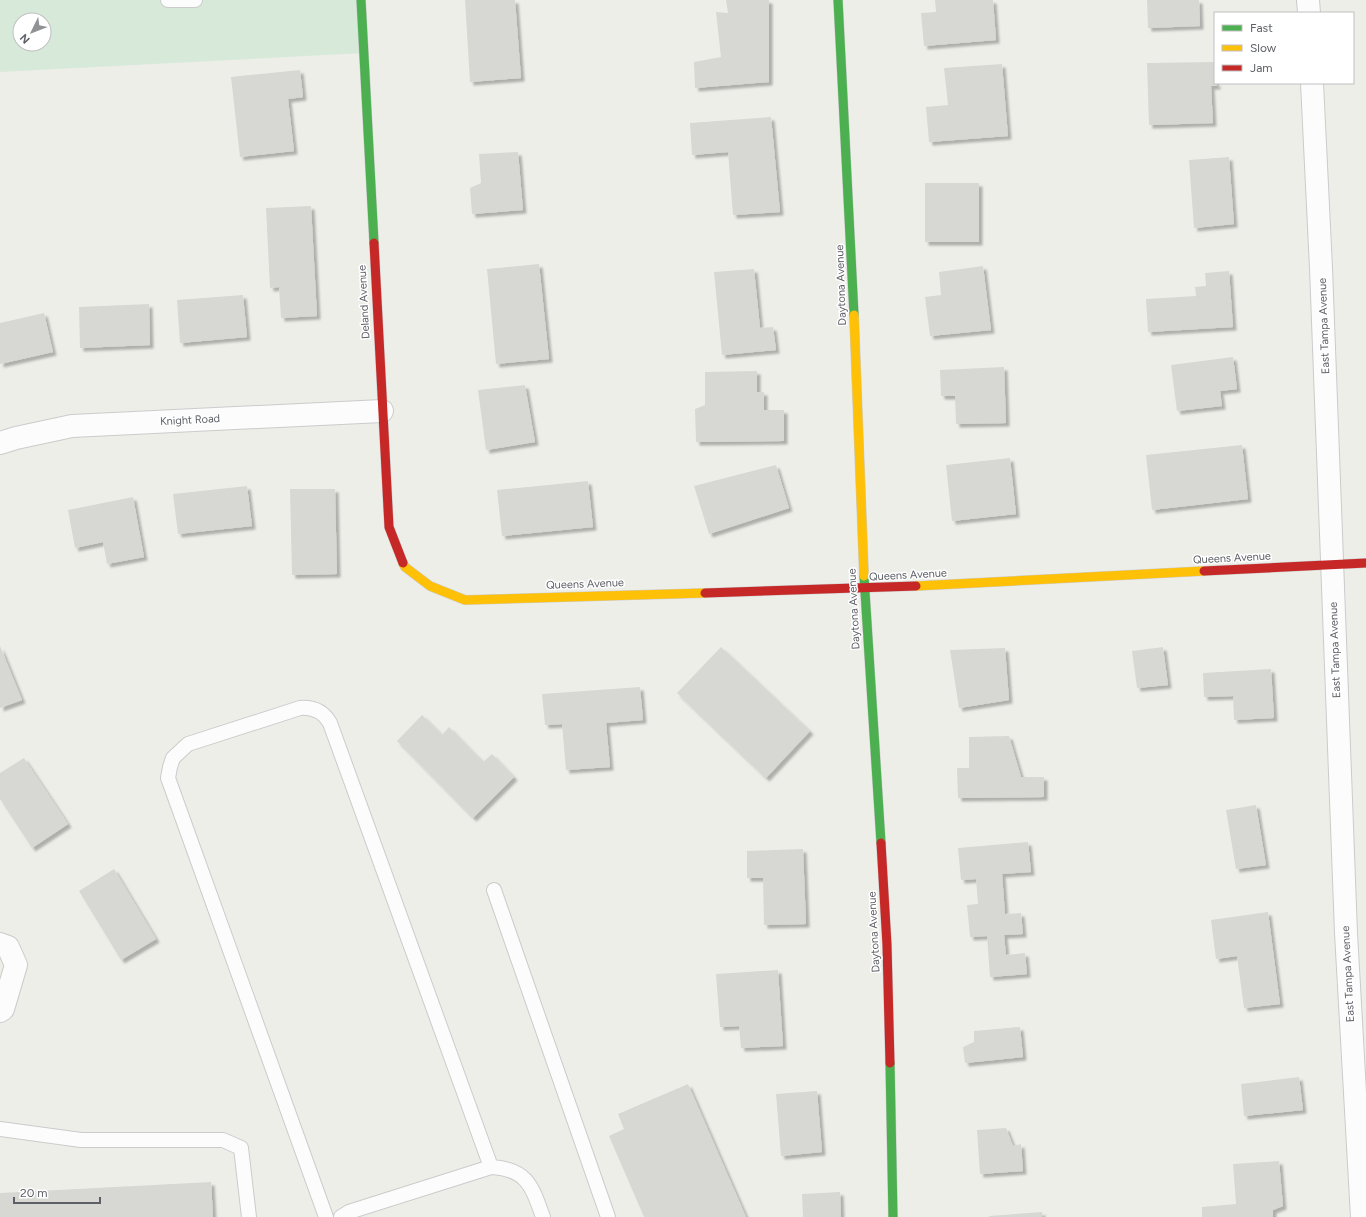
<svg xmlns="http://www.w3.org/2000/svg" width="1366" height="1217" font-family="Figtree,sans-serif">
<defs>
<filter id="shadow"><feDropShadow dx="3.5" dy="3.5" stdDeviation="1" flood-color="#0004"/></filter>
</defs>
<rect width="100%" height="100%" fill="#eeeee9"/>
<!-- green -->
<path fill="#d7eada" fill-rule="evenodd" d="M 0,0 L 362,0 L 364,53 L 0,72 ZM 20,20 L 44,20 L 44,44 L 20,44 Z"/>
<!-- building -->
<path fill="#d7d7d4" filter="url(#shadow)" d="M 465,0 L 515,0 L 521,78 L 470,82 Z
M 726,0 L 769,0 L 769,82 L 695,88 L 694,62 L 721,57 L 716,12 L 728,13 Z
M 935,0 L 993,0 L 996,40 L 924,46 L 921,13 L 936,12 Z
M 1147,0 L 1199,0 L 1200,26 L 1148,28 Z
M 1215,62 L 1215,83 L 1217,83 L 1217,86 L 1211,86 L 1213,123 L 1149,125 L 1147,63 Z
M 1002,64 L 1008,136 L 929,142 L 926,107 L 948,105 L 944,68 Z
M 300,70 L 303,97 L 288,99 L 294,151 L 240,157 L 231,77 Z
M 771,117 L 780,212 L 733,215 L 728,152 L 692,155 L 690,123 Z
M 518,152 L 523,210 L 472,214 L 470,188 L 481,183 L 479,154 Z
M 1229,157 L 1234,224 L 1194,228 L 1189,160 Z
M 925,183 L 979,183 L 979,242 L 925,242 Z
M 311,206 L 317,316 L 281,318 L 279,287 L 270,288 L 266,208 Z
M 539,264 L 549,359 L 496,364 L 487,269 Z
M 983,266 L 991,330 L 930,336 L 925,297 L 941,295 L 939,272 Z
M 754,269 L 760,328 L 773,327 L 776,350 L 722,355 L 714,272 Z
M 1229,271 L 1233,327 L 1148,332 L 1146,299 L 1196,296 L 1195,287 L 1206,286 L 1205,273 Z
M 243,295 L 247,337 L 180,343 L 177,300 Z
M 149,304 L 150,345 L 80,348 L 79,307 Z
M 44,313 L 53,352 L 0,364 L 0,323 Z
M 1233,357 L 1237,389 L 1220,391 L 1222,406 L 1177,411 L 1171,365 Z
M 1004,367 L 1006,423 L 956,424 L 955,396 L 941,396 L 940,370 Z
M 757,371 L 757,392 L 764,392 L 764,410 L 784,410 L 784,441 L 696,442 L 695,409 L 705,405 L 705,372 Z
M 525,385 L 535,442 L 486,450 L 478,390 Z
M 1242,445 L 1248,499 L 1152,510 L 1146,455 Z
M 1010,458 L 1016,514 L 952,521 L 946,465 Z
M 776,465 L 789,508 L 709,534 L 694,486 Z
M 588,481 L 593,527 L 502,536 L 497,490 Z
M 247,486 L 252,526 L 178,534 L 173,494 Z
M 290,489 L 335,489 L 337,574 L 292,575 Z
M 133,497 L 144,557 L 107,564 L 103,542 L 75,548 L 68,510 Z
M 0,646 L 22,700 L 0,708 Z
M 721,647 L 810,731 L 766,778 L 677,693 Z
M 1163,647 L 1168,685 L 1137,688 L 1132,651 Z
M 1005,648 L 1009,700 L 959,708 L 950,650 Z
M 1271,669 L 1274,718 L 1234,720 L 1233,696 L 1204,697 L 1203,673 Z
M 640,687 L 643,720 L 606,723 L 610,767 L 566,770 L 562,724 L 545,725 L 542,694 Z
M 422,715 L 442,735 L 449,727 L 483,762 L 492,754 L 514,777 L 473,818 L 397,741 Z
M 1009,736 L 1021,777 L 1044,777 L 1044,797 L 958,798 L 957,768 L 969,768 L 969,737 Z
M 24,758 L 68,824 L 32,848 L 0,799 L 0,773 Z
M 1256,805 L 1266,865 L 1236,869 L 1226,810 Z
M 1028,842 L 1031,872 L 1002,874 L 1005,914 L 1021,913 L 1023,934 L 1004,935 L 1006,955 L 1025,953 L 1027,974 L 990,977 L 987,936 L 970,937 L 967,905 L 978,904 L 976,879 L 961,880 L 958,848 Z
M 803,849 L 806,924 L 764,925 L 763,878 L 747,878 L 747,851 Z
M 114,869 L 156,939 L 121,960 L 79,891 Z
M 1268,912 L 1280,1004 L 1244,1008 L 1237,956 L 1216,959 L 1211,920 Z
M 778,970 L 783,1046 L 741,1048 L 739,1026 L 720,1027 L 716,974 Z
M 1020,1027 L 1023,1057 L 965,1063 L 963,1047 L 974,1042 L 974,1031 Z
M 1299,1077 L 1303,1110 L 1244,1116 L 1241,1084 Z
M 688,1084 L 746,1217 L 644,1217 L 609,1136 L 624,1129 L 618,1114 Z
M 817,1091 L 822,1152 L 781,1156 L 776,1094 Z
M 1006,1128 L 1013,1146 L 1021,1144 L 1023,1171 L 980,1174 L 977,1130 Z
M 1279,1161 L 1283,1206 L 1273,1210 L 1273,1217 L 1202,1217 L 1202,1207 L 1236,1204 L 1233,1164 Z
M 211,1182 L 213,1217 L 0,1217 L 0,1193 Z
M 840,1192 L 841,1217 L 803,1217 L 802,1194 Z
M 1042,1212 L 1042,1217 L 989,1217 L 989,1216 Z"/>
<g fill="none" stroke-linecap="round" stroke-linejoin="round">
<!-- lane casing -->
<g stroke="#cbcbcb" stroke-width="16">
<path id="lane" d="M 168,0 L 195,0
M 494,890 L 608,1217
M 0,1129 L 81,1140 L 223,1140 L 241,1148 L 249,1217
M 326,1217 L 168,778 L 170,767 L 173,758 L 188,744 L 300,708 C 313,707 323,711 330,723 L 491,1167
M 341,1217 L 349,1212 L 491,1167 C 528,1169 532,1187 543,1217"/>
</g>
<!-- street casing -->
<g stroke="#cbcbcb" stroke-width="24">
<path id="street" d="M 1308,0 L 1309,13
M 1312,83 L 1321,268 L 1346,933 L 1362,1217
M 0,443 L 16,438 L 72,426 L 382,411
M 0,944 L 8,947 L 16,965 L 3,1009 L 0,1011"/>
</g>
<!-- fast casing -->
<g stroke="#ccc" stroke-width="10">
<path id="fast" d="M 361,0 L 374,243
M 838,0 L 854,315
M 864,576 L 881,843
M 890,1063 L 893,1217"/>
</g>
<!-- slow casing -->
<g stroke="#ccc" stroke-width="10">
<path id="slow" d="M 854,315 L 864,576
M 403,563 L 405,567 L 430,586 L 465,600 L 705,593
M 916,586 L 1204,571"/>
</g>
<!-- jam casing -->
<g stroke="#ccc" stroke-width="10">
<path id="jam" d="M 374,243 L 389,527 L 403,563
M 1204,571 L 1366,563
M 705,593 L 916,586
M 881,843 L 887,945 L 890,1063"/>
</g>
<!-- lane -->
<use href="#lane" stroke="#fcfcfc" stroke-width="14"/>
<!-- street -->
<use href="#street" stroke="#fcfcfc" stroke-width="22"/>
<!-- fast -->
<use href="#fast" stroke="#4caf50" stroke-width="9"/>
<!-- slow -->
<use href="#slow" stroke="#ffc107" stroke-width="9"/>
<!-- jam -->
<use href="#jam" stroke="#c62828" stroke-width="9"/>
</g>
<g text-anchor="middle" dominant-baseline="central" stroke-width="3" stroke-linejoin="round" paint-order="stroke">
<!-- street labels -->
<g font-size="11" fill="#5e6067" stroke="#fff">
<text transform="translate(841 285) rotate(-92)">Daytona Avenue</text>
<text transform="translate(364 302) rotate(-93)">Deland Avenue</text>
<text transform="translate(1324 326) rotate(-92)">East Tampa Avenue</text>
<text transform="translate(190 420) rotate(-3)">Knight Road</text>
<text transform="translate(1232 558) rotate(-3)">Queens Avenue</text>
<text transform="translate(908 575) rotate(-3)">Queens Avenue</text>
<text transform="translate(585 584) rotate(-2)">Queens Avenue</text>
<text transform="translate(854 609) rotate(-93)">Daytona Avenue</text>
<text transform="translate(1335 650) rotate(-92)">East Tampa Avenue</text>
<text transform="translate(874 932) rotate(-93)">Daytona Avenue</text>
<text transform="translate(1348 974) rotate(-93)">East Tampa Avenue</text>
</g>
</g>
<!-- legend -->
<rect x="1214" y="12" width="140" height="72" fill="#ffffff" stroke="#bfbfc2"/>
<rect x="1222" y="25" width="20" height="6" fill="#4caf50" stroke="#bfbfc2"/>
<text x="1250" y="32" font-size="12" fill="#5e6067">Fast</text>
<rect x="1222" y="45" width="20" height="6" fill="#ffc107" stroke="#bfbfc2"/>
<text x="1250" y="52" font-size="12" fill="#5e6067">Slow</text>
<rect x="1222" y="65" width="20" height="6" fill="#c62828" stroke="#bfbfc2"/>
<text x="1250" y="72" font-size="12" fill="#5e6067">Jam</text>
<!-- north arrow -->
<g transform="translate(32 32) rotate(227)"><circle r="19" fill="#ffffff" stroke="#bfbfc2"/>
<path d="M0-3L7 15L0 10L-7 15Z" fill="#909294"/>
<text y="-6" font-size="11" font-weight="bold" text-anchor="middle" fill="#5e6067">N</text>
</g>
<!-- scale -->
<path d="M14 1197v6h86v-6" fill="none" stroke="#5e6067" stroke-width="2"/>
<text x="20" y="1197" font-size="12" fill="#5e6067" stroke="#ffffff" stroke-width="3" paint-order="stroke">20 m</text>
</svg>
